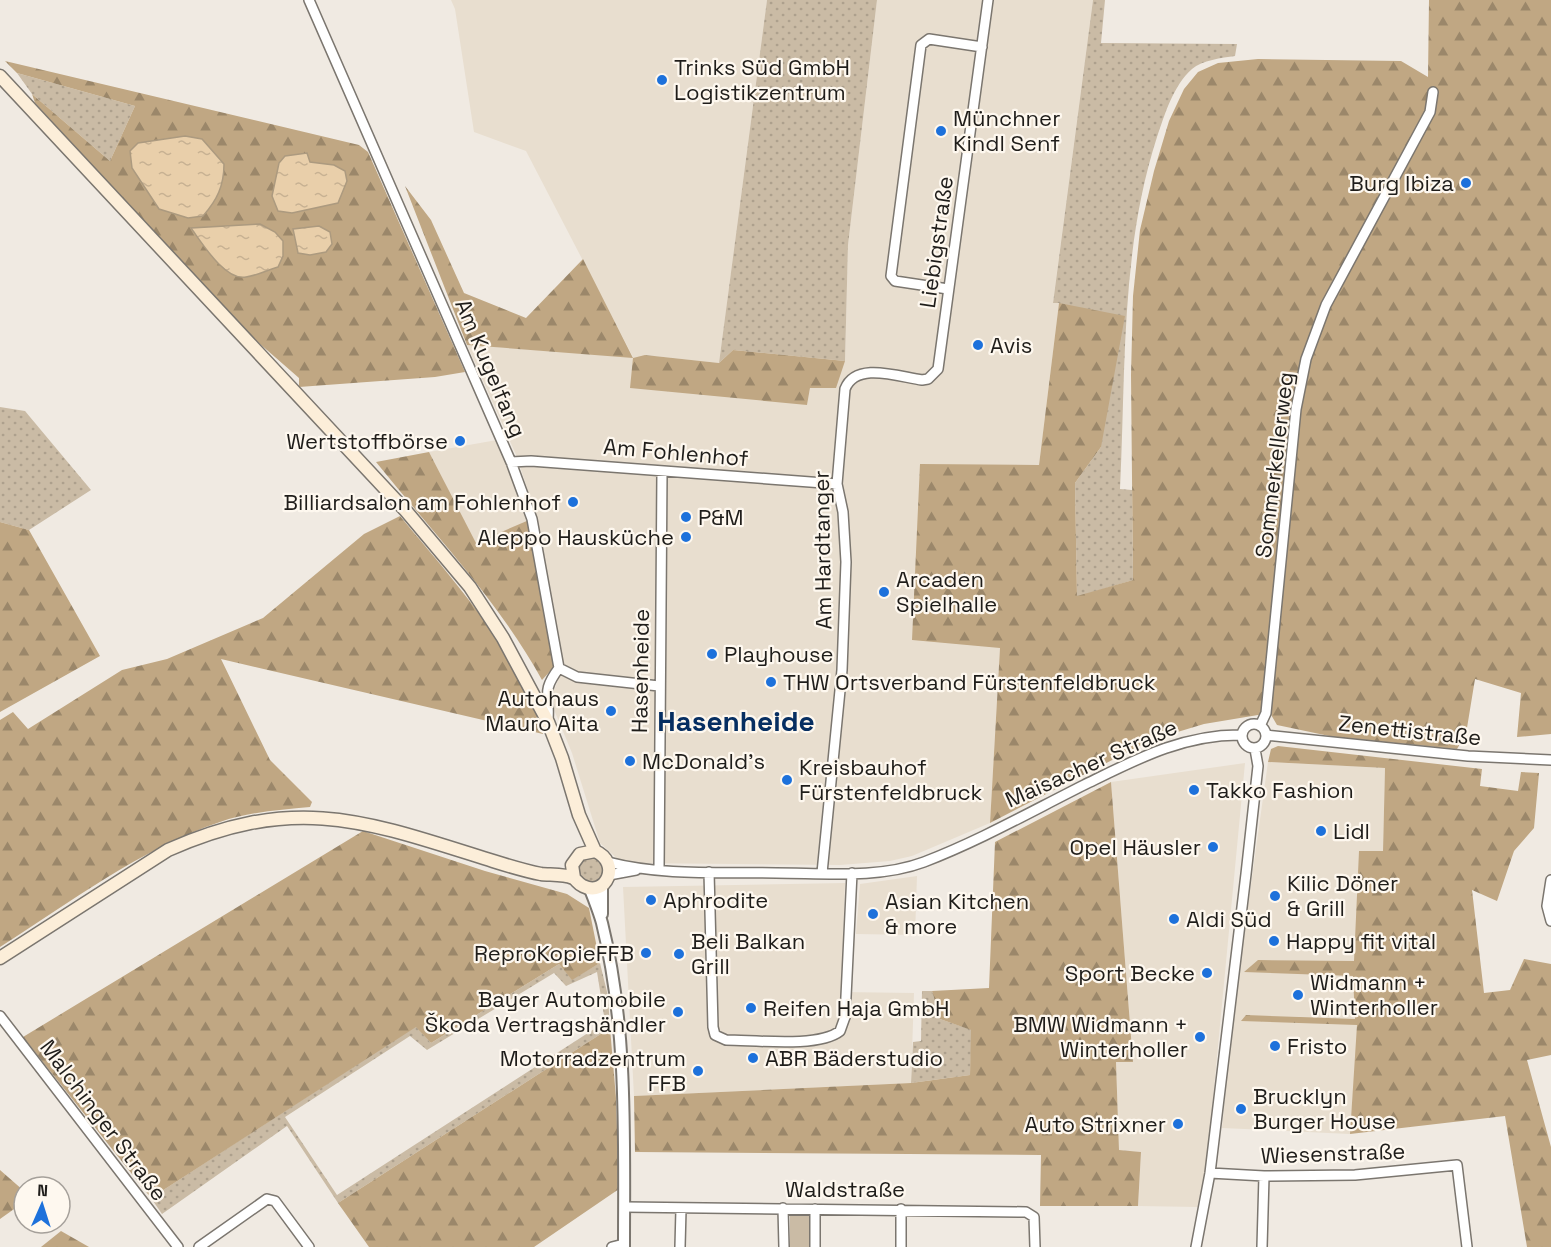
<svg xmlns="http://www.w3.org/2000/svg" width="1551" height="1247" font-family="'Space Grotesk',sans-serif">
<defs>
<pattern id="grass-dots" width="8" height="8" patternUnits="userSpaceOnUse" patternTransform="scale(1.5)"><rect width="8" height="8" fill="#cabba5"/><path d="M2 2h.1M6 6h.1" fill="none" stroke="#ada08d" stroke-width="1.8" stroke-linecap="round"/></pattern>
<pattern id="forest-firs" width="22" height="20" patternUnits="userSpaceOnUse" patternTransform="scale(1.5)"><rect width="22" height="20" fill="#c0a783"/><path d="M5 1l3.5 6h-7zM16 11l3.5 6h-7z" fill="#9b876a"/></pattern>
<pattern id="water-ripples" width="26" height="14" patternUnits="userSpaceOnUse" patternTransform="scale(1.5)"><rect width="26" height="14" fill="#e9cfaa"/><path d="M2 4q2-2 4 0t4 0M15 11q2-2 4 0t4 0" fill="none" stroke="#c7b192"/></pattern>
</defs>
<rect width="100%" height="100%" fill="#f0eae2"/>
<!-- built -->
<path fill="#e8decf" d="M 451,0 L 767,0 L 719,363 L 645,355 L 807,405 L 810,388 L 845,361 L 848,245 L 877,0 L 1093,0 L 1053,302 L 1059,303 L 1039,465 L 920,465 L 1000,648 L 990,823 L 912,856 L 890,861 L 840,865 L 622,863 L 600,843 L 572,753 L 550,700 L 564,666 L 536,516 L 517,457 L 467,345 L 633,357 L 526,151 L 474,132 L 455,9 Z
M 497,440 L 508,460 L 529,520 L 476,544 L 429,452 Z
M 1268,762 L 1385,768 L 1383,852 L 1359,851 L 1358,1025 L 1350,1134 L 1222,1128 L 1232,1021 Z
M 1245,763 L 1206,1172 L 1198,1207 L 1138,1206 L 1141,1152 L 1119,1150 L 1116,1062 L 1133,1062 L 1111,782 Z
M 917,876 L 915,935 L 856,934 L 860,884 Z
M 845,883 L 841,992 L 914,993 L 911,1083 L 634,1096 L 623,887 Z"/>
<!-- grass -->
<path fill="url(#grass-dots)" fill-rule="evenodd" d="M 767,0 L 877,0 L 848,245 L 845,361 L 733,350 L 719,363 Z
M 1093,0 L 1105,0 L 1101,43 L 1237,44 L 1235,56 C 1222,58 1202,60 1192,69 C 1173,86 1165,114 1157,137 C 1120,252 1126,371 1120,489 L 1132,490 L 1133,580 L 1077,597 L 1075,483 L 1101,447 L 1059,303 L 1053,303 Z
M 17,73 L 135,106 L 110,161 L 32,94 Z
M 0,407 L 25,411 L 91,490 L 29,530 L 0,522 Z
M577 869a14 14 0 1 1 28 0a14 14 0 1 1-28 0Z
M 600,963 L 608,996 L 610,1028 L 338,1203 L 287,1126 L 162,1214 L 151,1198 L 416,1026 L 431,1043 L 559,964 L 572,979 ZM 554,973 L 566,986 L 597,972 L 605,1022 L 337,1195 L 285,1117 L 410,1036 L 427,1050 Z
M 922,991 L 932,991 L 940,1019 L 972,1030 L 970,1075 L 911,1083 L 913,1042 L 921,1041 Z"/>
<!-- forest -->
<path fill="url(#forest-firs)" d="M 1429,0 L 1551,0 L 1551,734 L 1517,737 L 1521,693 L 1475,679 L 1466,734 L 1457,749 L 1334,737 L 1277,725 L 1270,713 L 1204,724 L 1151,740 L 990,823 L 1000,648 L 912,640 L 920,464 L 1039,465 L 1059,303 L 1125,316 L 1101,447 L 1075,483 L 1077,596 L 1133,580 L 1131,375 L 1133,296 L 1140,230 L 1154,171 L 1169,121 L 1184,89 L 1198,72 L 1218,63 L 1258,59 L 1401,61 L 1428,77 Z
M 5,61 L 359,145 L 368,152 L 465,372 L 435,377 L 299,387 L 299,378 L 243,329 L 35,103 L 32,94 L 110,161 L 135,106 L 17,73 Z
M 405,186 L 431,220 L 464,293 L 526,318 L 583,259 L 633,358 L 645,355 L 719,363 L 733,350 L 845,361 L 836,388 L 810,388 L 807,405 L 630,388 L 633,358 L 467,345 Z
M 429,452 L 476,543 L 529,520 L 555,666 L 542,680 C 498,600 433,533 376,462 Z
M 400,516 C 453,580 520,653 543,734 L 221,659 L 270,760 L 312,802 L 310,807 C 280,810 248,812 220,822 C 140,849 71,902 0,947 L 0,720 L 13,712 L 28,729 L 122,670 L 167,659 L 263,618 L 364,534 Z
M 0,522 L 29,530 L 100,656 L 0,712 Z
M 1278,746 L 1482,769 L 1480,786 L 1518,791 L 1521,772 L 1539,773 L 1534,828 L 1514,851 L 1497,901 L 1472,890 L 1484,993 L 1510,990 L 1524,959 L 1551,964 L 1551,1055 L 1527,1060 L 1551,1147 L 1551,1247 L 1527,1247 L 1505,1116 L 1350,1134 L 1357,1025 L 1241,1021 L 1246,1015 L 1355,1019 L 1353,976 L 1244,972 L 1258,960 L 1354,961 L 1359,851 L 1383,851 L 1385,768 L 1268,762 L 1271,749 Z
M 1111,782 L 1133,1062 L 1116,1062 L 1119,1150 L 1141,1152 L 1138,1206 L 1040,1206 L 1041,1155 L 635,1152 L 634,1096 L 911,1083 L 970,1075 L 971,1030 L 940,1019 L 932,991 L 989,988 L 995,842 Z
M 363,831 L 485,871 L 567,894 L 589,908 L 600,963 L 572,980 L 559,964 L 431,1043 L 416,1027 L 151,1198 L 23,1037 Z
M 610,1028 L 616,1098 L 619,1189 L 534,1247 L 369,1247 L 338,1203 Z
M 0,1170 L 24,1191 L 24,1202 L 0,1219 Z
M 61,1231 L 89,1247 L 41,1247 Z"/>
<!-- park -->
<path fill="#cabba5" d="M 790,1211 L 812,1211 L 812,1247 L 790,1247 Z"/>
<!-- water -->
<path fill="url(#water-ripples)" stroke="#ac9a7f" stroke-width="1.5" d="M 185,136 L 202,139 L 224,164 C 224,186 217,200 203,216 L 188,218 L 159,209 L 132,168 L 130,151 L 138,143 Z
M 307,153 L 310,162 L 334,165 L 345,171 L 347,181 L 338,203 L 292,213 L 278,211 L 272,196 L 279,163 L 285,156 Z
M 260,224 L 275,232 L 283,241 L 283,256 L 278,267 C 267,270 256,276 246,277 C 225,281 202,243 191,228 Z
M 319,226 L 330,232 L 332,244 L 326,252 L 310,255 L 298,253 L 293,229 Z"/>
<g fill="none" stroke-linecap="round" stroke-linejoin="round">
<!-- minor casing -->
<g stroke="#7b766f" stroke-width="12">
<path id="minor" d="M 309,0 L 511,462 L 532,519 L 559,668 L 577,677 L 659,686
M 948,289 L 895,281 L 891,276 L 921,45 L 929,39 L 982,47
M 511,462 L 531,461 L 837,484
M 548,719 C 550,694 541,692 559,668
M1242 736a12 12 0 1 1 24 0a12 12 0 1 1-24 0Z
M 1260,726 L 1266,713 L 1296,409 L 1306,359 L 1326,305 L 1430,112 L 1433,92
M 1266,735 L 1468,756 L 1551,760
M 608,862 C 662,876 720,872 776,873 C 823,873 879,879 924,862 C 979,841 1032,811 1084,785 C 1135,760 1183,734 1242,735
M 659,870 L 662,472
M 709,872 L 713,1027 L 715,1035 L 726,1040 C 754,1040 819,1048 840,1031 L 845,1017 L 852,873
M 822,873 L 842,670 L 846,562 L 843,512 L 837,484 L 845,389 C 856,361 899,377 922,380 L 928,379 L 938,369 L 988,0
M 609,875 L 636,870
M 1551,880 L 1547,906 L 1551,921
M 0,1016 L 178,1247
M 1210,1173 L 1264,1176 L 1355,1175 L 1457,1165 L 1467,1247
M 625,1207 L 1026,1212 L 1034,1217 L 1035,1247
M 783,1208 L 784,1247
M 901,1209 L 901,1247
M 199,1247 L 267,1199 L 275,1201 L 309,1247
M 612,1247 L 624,1244
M 680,1247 L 681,1209
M 815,1247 L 815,1209
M 1196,1247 L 1210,1173 L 1246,874 L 1258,766 L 1255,749
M 1262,1247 L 1264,1176"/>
</g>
<!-- tertiary casing -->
<g stroke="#7b766f" stroke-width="14">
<path id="tertiary" d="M 602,885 L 602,914
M 590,889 C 594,900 599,912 602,923 C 628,1028 624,1140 624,1247"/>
</g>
<!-- secondary casing -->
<g stroke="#7b766f" stroke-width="15">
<path id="secondary" d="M 0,76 L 406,511 L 470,587 L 503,638 L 548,722 L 562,758 L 579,815 L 595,851
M 0,958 L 168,850 C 297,793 366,821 493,861 C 509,866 525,871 541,874 C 550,875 565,874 573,878 C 576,879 578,884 583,886 C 606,898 622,863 595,851 L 580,854 L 572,865 L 574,878"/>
</g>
<!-- minor -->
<use href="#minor" stroke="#fff" stroke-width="9"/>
<!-- tertiary -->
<use href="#tertiary" stroke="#fff" stroke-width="10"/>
<!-- secondary -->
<use href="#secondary" stroke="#fceed9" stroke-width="12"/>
</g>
<!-- markers -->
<g fill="#1d71db" stroke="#fef8ef" stroke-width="2">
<circle cx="662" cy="80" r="6"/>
<circle cx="941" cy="131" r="6"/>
<circle cx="1466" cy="183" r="6"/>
<circle cx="978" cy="345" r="6"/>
<circle cx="460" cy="441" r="6"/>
<circle cx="573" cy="502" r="6"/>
<circle cx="686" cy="517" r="6"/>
<circle cx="686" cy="537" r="6"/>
<circle cx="884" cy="592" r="6"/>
<circle cx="712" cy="654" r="6"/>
<circle cx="771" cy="682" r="6"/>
<circle cx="611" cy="711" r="6"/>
<circle cx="630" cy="761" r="6"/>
<circle cx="787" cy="780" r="6"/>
<circle cx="1194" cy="790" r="6"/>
<circle cx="1321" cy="831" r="6"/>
<circle cx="1213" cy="847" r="6"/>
<circle cx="1275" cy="896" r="6"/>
<circle cx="651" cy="900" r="6"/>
<circle cx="873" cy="914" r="6"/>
<circle cx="1174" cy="919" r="6"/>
<circle cx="1274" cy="941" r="6"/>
<circle cx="646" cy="953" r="6"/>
<circle cx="679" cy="954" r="6"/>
<circle cx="1207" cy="973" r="6"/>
<circle cx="1298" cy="995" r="6"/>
<circle cx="751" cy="1008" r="6"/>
<circle cx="678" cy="1012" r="6"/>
<circle cx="1200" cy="1037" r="6"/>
<circle cx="1275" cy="1046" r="6"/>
<circle cx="753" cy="1058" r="6"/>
<circle cx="698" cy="1071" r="6"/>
<circle cx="1241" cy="1109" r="6"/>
<circle cx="1178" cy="1124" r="6"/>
</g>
<g text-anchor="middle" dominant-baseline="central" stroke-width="4.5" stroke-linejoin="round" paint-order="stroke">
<!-- poi labels -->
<g font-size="22" fill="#1f1d1a" stroke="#fef8ef" text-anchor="start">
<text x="674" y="67">Trinks Süd GmbH<tspan x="674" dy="25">Logistikzentrum</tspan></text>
<text x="953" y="118">Münchner<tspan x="953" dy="25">Kindl Senf</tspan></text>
<text x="1454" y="183" text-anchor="end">Burg Ibiza</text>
<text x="990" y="345">Avis</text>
<text x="448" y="441" text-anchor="end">Wertstoffbörse</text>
<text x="561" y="502" text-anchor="end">Billiardsalon am Fohlenhof</text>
<text x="698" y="517">P&amp;M</text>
<text x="674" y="537" text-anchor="end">Aleppo Hausküche</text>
<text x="896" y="579">Arcaden<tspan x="896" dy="25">Spielhalle</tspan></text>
<text x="724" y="654">Playhouse</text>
<text x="783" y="682">THW Ortsverband Fürstenfeldbruck</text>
<text x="599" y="698" text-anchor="end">Autohaus<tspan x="599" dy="25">Mauro Aita</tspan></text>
<text x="642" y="761">McDonald's</text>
<text x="799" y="767">Kreisbauhof<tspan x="799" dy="25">Fürstenfeldbruck</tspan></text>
<text x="1206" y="790">Takko Fashion</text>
<text x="1333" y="831">Lidl</text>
<text x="1201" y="847" text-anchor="end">Opel Häusler</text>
<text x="1287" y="883">Kilic Döner<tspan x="1287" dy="25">&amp; Grill</tspan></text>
<text x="663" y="900">Aphrodite</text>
<text x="885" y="901">Asian Kitchen<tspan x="885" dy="25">&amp; more</tspan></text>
<text x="1186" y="919">Aldi Süd</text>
<text x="691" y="941">Beli Balkan<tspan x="691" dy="25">Grill</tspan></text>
<text x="1286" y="941">Happy fit vital</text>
<text x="634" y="953" text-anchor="end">ReproKopieFFB</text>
<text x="1195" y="973" text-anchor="end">Sport Becke</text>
<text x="1310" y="982">Widmann +<tspan x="1310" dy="25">Winterholler</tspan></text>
<text x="666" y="999" text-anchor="end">Bayer Automobile<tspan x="666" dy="25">Škoda Vertragshändler</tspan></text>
<text x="763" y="1008">Reifen Haja GmbH</text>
<text x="1188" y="1024" text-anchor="end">BMW Widmann +<tspan x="1188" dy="25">Winterholler</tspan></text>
<text x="1287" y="1046">Fristo</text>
<text x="686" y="1058" text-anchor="end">Motorradzentrum<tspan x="686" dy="25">FFB</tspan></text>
<text x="765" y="1058">ABR Bäderstudio</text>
<text x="1253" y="1096">Brucklyn<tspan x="1253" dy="25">Burger House</tspan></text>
<text x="1166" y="1124" text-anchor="end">Auto Strixner</text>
</g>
<!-- street labels -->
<g font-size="22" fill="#1f1d1a" stroke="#fef8ef">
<text transform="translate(936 242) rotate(-82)">Liebigstraße</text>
<text transform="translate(491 368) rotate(67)">Am Kugelfang</text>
<text transform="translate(676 452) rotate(5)">Am Fohlenhof</text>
<text transform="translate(1274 465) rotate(-83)">Sommerkellerweg</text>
<text transform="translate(822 550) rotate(-91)">Am Hardtanger</text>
<text transform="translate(640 671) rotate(-89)">Hasenheide</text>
<text transform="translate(1410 730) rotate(6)">Zenettistraße</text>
<text transform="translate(1091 763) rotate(-24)">Maisacher Straße</text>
<text transform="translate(104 1120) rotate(53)">Malchinger Straße</text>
<text transform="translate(1333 1153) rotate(-2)">Wiesenstraße</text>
<text x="845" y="1189">Waldstraße</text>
</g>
<!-- district labels -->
<g font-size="28" font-weight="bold" fill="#062e61" stroke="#fef8ef">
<text x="736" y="721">Hasenheide</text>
</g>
</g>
<!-- north arrow -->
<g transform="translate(42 1205) rotate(3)"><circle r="28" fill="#fef8ef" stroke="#a5a09a" stroke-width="1.5"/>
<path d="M0-4.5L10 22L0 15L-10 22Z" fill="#1d71db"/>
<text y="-9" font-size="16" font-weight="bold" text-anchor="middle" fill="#1f1d1a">N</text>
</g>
</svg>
